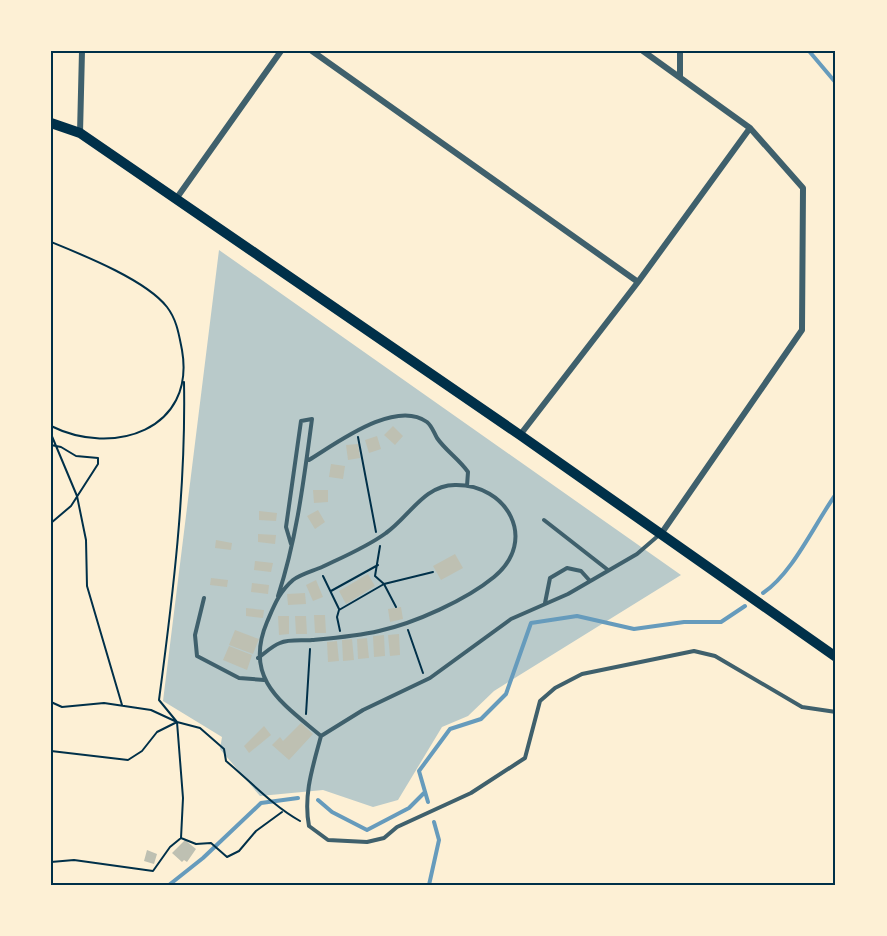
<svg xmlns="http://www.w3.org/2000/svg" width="887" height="936" font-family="'Golos Text',sans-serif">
<rect width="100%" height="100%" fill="#fdf0d5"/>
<!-- green -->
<path fill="#b9caca" d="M 219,250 L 681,575 L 494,691 L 468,716 L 442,727 L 398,800 L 373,807 L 323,790 L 260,796 L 220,749 L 222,737 L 163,701 Z"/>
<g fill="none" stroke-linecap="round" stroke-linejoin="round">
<!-- stream -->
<path stroke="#669bbc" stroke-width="4" d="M 809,51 L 836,83
M 763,593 C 793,573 815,523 836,494
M 318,800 L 332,812 L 367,830 L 409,808 L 425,792
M 428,802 L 419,771 L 450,729 L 481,719 L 506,694 L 531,623 L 577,616 L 634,629 L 684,622 L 721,622 L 745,606
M 169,885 L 203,858 L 261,803 L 298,798
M 429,885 L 439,840 L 434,822"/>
</g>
<!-- building -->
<path fill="#bec0b2" d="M 393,426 L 403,436 L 395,445 L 384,435 Z
M 377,436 L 381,449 L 369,453 L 365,440 Z
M 358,444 L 360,458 L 348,460 L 346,445 Z
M 331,464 L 345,466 L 343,479 L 329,477 Z
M 313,490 L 328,490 L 328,502 L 314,503 Z
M 318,510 L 325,522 L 315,529 L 307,516 Z
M 259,511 L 277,513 L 276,521 L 259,520 Z
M 258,534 L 276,535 L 275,544 L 258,542 Z
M 216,540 L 232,543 L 231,550 L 215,548 Z
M 455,554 L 463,568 L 441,580 L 433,566 Z
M 255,561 L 273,563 L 271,572 L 254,570 Z
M 368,574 L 375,586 L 346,604 L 339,591 Z
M 211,578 L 228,580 L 227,587 L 210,585 Z
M 316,580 L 323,597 L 313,601 L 306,585 Z
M 252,583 L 269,585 L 268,594 L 251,592 Z
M 305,593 L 306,604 L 288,605 L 287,594 Z
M 401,607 L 403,619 L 390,622 L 388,609 Z
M 246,608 L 264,610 L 263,618 L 246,616 Z
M 314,615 L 325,615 L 326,633 L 315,633 Z
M 278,616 L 289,616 L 289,634 L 279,635 Z
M 295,616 L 306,616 L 307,634 L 296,634 Z
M 235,630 L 259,639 L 253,654 L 229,645 Z
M 399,634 L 400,655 L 390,656 L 388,635 Z
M 384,635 L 385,656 L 374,657 L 373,636 Z
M 367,638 L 369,658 L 358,659 L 357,639 Z
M 352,639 L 354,660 L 343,661 L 342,640 Z
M 337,641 L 339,661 L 328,662 L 327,642 Z
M 229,646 L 252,655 L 247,670 L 223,660 Z
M 301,723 L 313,734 L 289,760 L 272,745 L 280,737 L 283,741 Z
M 264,726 L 271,735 L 249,753 L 244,746 Z
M 185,840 L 196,849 L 187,862 L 184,860 L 182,862 L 172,853 Z
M 147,850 L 157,854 L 154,864 L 144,861 Z"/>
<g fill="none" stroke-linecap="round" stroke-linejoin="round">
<!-- path -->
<path stroke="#003049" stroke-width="2" d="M 51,242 C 83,255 146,280 167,307 C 177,320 179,335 182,350 C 196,430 113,457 51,426
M 51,434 L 77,496 L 86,540 L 87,586 L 122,705
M 358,437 L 376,532
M 51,445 L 61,447 L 76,456 L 98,458 L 98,464 L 71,506 L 51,523
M 380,546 L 375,576 L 384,584 L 396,607
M 323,576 L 339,609
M 331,591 L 378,565
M 408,630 L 423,673
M 340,631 L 337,617 L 339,610 L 384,584 L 433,572
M 51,702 L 62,707 L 104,703 L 151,710 L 177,722 L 200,728 L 224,749 L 226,761 C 250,781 273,806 300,821
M 306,714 L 310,649
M 177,722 L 159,700 C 173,595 186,489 184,382
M 177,722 L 183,798 L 181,838
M 51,751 L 128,760 L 142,751 L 157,732 L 177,722
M 51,862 L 74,860 L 153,871 L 170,847 L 181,838 L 196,844 L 211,843 L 227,857 L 239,851 L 256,831 L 282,812"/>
<!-- service -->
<path stroke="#3f606c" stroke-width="4" d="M 309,460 C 337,443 395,399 427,422 C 432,426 434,433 437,438 C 446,451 459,459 468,472 L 467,486
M 544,520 L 608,570
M 278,596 C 297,538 304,478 312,419 L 301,421 L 286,527 L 291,544
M 204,598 L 195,635 L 197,656 L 239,678 L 264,680
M 545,603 L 550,578 L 567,568 L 581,571 L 590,581
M 258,658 C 265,653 272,646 280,643 C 289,639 302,641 312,640 C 334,638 358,636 379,631 C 415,623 466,600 494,577 C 539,540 507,484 455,485 C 424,485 409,517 386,533 C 367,547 343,557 322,567 C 313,571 301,574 293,580 C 279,592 274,606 267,622 C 243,679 282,703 321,736
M 321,736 C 313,766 303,795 309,826 L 328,840 L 367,842 L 384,838 L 397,827 L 471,793 L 525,758 L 540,701 L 555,688 L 582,674 L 694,651 L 715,656 L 802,707 L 836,712
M 321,736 L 363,710 L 430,678 L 511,619 L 568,594 L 637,554 L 659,535"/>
<!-- minor -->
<path stroke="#3f606c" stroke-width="6" d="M 312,51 L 638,282
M 643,51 L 750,128 L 803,188 L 802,330 L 661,534
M 680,51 L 680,77
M 80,133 L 82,51
M 176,199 L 281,51
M 520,435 L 638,282 L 750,128"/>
<!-- secondary -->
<path stroke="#003049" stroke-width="10" d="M 51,123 L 80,133 L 520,435 L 836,657"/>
</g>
<!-- border -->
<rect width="887" height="936" fill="none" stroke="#fdf0d5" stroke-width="105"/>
<rect x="52" y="52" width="782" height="832" fill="none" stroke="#003049" stroke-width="2"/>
</svg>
